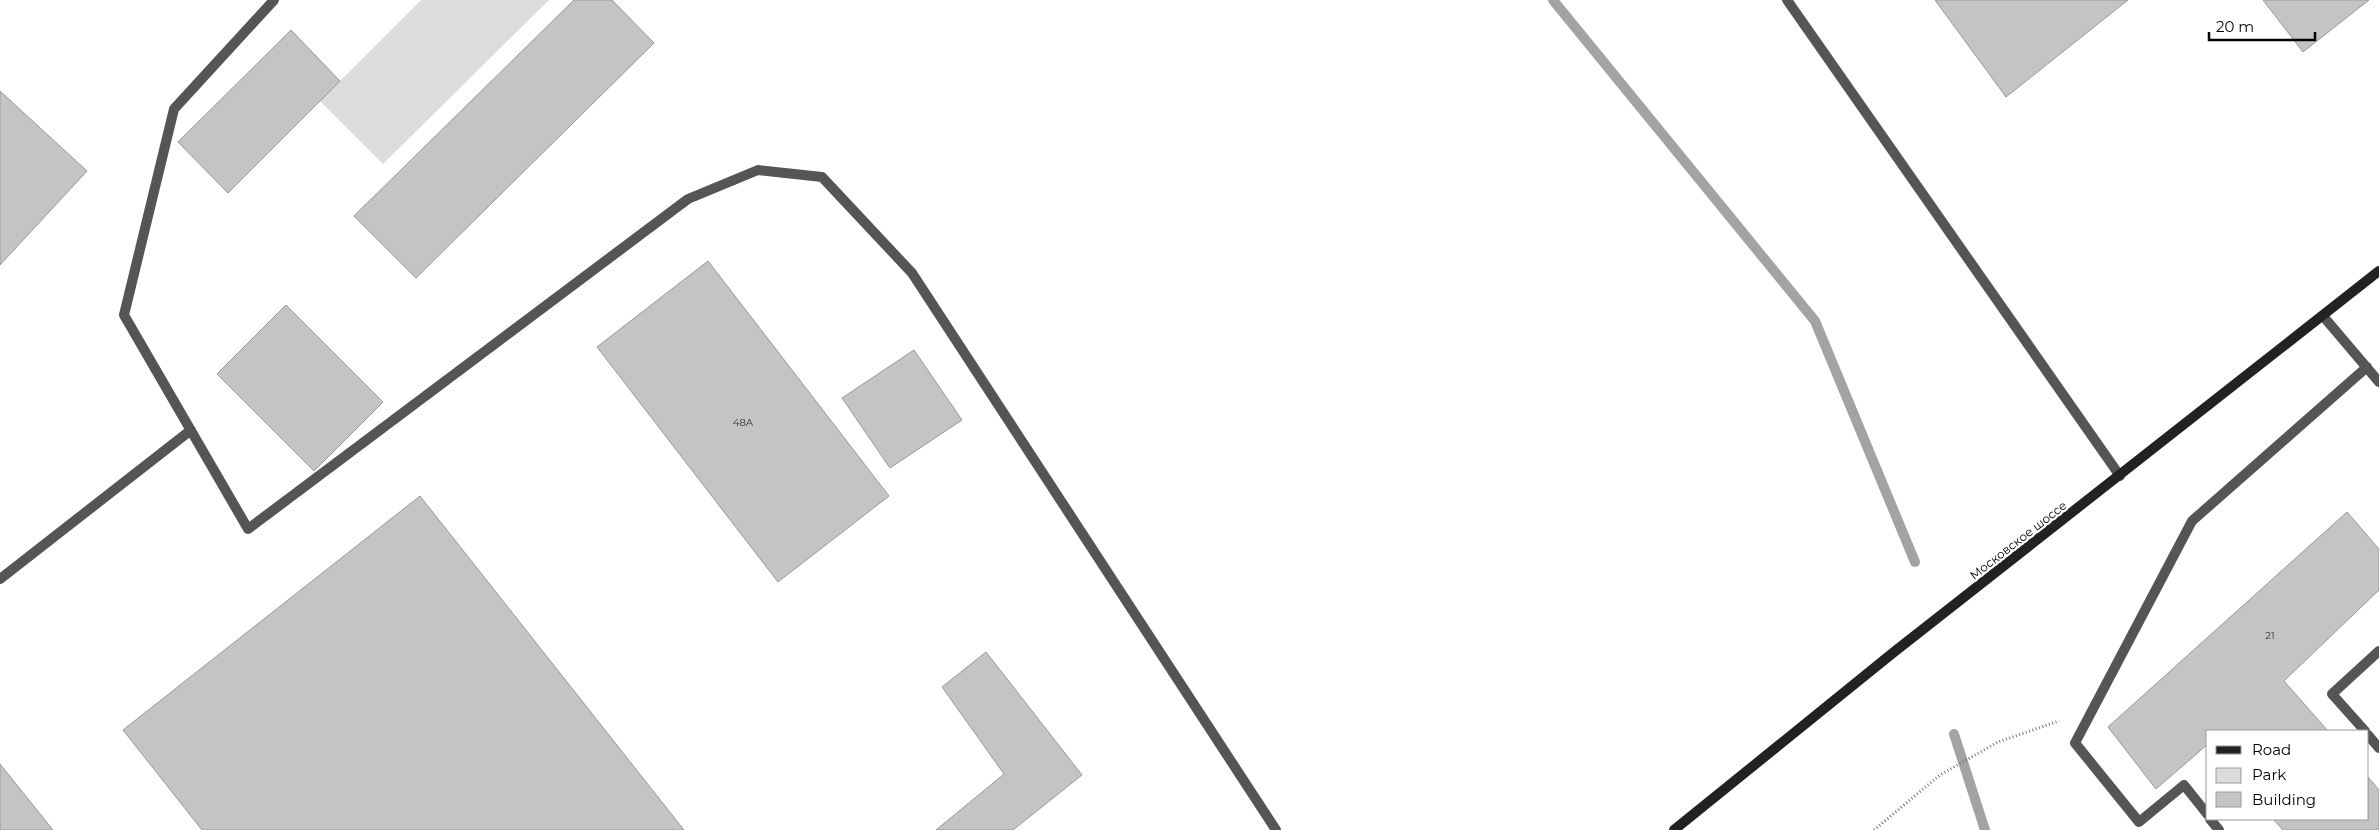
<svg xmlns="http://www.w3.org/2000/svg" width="2379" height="830" font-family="Montserrat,sans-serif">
<rect width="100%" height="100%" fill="#fff"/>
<!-- green -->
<path fill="#dcdcdc" d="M 421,0 L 549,0 L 383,164 L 320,101 Z"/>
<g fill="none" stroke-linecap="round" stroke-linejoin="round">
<!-- stream -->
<path stroke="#a3a3a3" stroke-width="10" d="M 1553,0 L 1815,321 L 1915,562
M 1954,734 L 1985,830"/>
</g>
<!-- building -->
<path fill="#c4c4c4" stroke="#999" d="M 574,0 L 612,0 L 654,43 L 416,278 L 354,216 Z
M 1935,0 L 2128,0 L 2006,97 Z
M 2263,0 L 2369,0 L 2303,52 Z
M 291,30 L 340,81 L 228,193 L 178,142 Z
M 0,91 L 87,171 L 0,265 Z
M 708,261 L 889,496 L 778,582 L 597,347 Z
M 286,305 L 383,402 L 314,471 L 217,374 Z
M 914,350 L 962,420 L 890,468 L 842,398 Z
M 420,496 L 684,830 L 202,830 L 123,730 Z
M 2347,512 L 2379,549 L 2379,590 L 2284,681 L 2328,731 L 2208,731 L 2208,744 L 2156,789 L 2108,727 Z
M 986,652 L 1082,775 L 1013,830 L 936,830 L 1004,774 L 942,687 Z
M 0,764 L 53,830 L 0,830 Z
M 2368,777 L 2379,790 L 2379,830 L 2283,830 L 2273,819 L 2368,819 Z"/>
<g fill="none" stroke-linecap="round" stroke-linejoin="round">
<!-- path -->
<path stroke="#777" stroke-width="3" stroke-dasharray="1 2.5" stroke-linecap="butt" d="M 1874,830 L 1940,775 L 1998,742 L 2059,721"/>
<!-- lane -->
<path stroke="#555" stroke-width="10" d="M 274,0 L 174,109 L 124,315 L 248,529 L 688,199 L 758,170 L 822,177 L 912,273 L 1276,830
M 1787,0 L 2120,476
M 2323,316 L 2379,382
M 0,579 L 191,430
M 2365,731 L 2332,694 L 2379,651
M 2368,735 L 2379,748
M 2208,815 L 2184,785 L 2139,822 L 2075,743 L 2192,521 L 2367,367
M 2210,819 L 2219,830"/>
<!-- secondary -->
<path stroke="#222" stroke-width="10" d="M 1674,830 L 1894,652 L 2379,271"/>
</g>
<g text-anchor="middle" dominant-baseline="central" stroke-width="4.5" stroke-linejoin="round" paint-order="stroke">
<!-- number labels -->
<g font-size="10" fill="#313131">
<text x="743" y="422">48А</text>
<text x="2270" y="635">21</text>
</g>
<!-- street labels -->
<g font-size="12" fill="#000" stroke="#fff">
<text transform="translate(2018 540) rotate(-38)">Московское шоссе</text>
</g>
</g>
<!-- legend -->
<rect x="2206" y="730" width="162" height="90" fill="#ffffff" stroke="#999999"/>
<rect x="2216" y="746" width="25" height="8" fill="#222222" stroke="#999999"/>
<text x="2252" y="755" font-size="15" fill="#000000">Road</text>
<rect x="2216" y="768" width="25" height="15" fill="#dcdcdc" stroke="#999999"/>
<text x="2252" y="780" font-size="15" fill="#000000">Park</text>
<rect x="2216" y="792" width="25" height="15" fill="#c4c4c4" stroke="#999999"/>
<text x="2252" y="805" font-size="15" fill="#000000">Building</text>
<!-- scale -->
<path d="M2209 32v8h106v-8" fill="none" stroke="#000000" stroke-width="2.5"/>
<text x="2216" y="32" font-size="15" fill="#000000" stroke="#ffffff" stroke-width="4" paint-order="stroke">20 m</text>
</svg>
